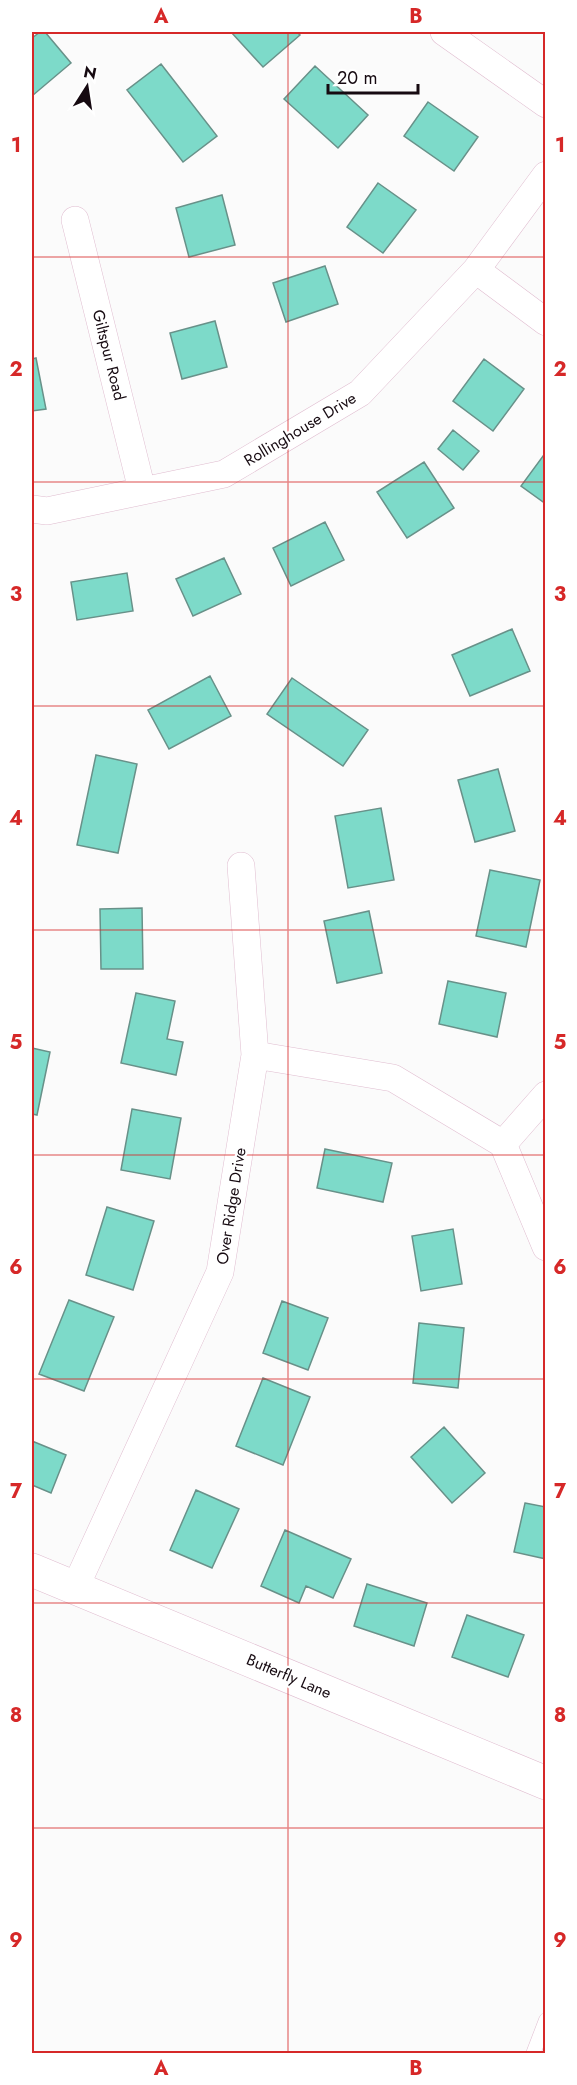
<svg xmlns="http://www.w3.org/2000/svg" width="577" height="2085" font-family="Jost,sans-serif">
<rect width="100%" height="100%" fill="#fbfbfb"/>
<!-- building -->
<path fill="#7ddac9" stroke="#689189" stroke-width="1.5" d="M 40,32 L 45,32 L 71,63 L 32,96 L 32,38 Z
M 231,32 L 297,32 L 300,35 L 263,67 Z
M 161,64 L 217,136 L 183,162 L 127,90 Z
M 315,66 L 368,115 L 338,148 L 284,99 Z
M 428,102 L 478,137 L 454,171 L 404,136 Z
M 378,183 L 416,210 L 383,253 L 347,227 Z
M 222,195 L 235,245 L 189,257 L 176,208 Z
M 325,266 L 338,304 L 286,322 L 273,283 Z
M 215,321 L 227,367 L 182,379 L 170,333 Z
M 36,358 L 46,409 L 32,411 L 32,359 Z
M 484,359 L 524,389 L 493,431 L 453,401 Z
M 453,430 L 479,451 L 463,470 L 438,449 Z
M 546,452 L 546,504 L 521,486 Z
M 424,462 L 454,508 L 407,538 L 377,492 Z
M 325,522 L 344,560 L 291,586 L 273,548 Z
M 224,558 L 241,594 L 193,616 L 176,579 Z
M 127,573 L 133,611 L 77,620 L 71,582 Z
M 512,629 L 530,671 L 470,696 L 452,655 Z
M 210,676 L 231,716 L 169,749 L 148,710 Z
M 292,678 L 368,730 L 343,766 L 267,714 Z
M 96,755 L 137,764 L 118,853 L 77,845 Z
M 498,769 L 515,831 L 475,842 L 458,780 Z
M 381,808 L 394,880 L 348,888 L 335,816 Z
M 490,870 L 540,880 L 526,947 L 476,936 Z
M 142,908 L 143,969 L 101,969 L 100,909 Z
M 369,911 L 382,973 L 337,983 L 324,921 Z
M 448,981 L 506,993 L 497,1037 L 439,1024 Z
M 136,993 L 175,1001 L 167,1039 L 183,1042 L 176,1075 L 121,1063 Z
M 32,1048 L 50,1052 L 37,1115 L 32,1114 Z
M 132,1109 L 181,1118 L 170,1179 L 121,1170 Z
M 325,1149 L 392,1163 L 383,1202 L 317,1188 Z
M 107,1207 L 154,1221 L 133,1290 L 86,1275 Z
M 453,1229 L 462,1284 L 421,1291 L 412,1236 Z
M 69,1300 L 114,1317 L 84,1391 L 39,1374 Z
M 282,1301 L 328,1318 L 308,1370 L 263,1353 Z
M 419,1323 L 464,1328 L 458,1388 L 413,1383 Z
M 263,1378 L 310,1397 L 283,1465 L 236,1446 Z
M 444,1427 L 485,1473 L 452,1503 L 411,1457 Z
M 32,1441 L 66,1455 L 51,1493 L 32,1485 Z
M 196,1490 L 239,1509 L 212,1568 L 170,1550 Z
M 525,1503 L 546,1507 L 546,1559 L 514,1552 Z
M 285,1530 L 351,1559 L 333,1598 L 306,1586 L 299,1603 L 261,1586 Z
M 367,1584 L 427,1603 L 414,1646 L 354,1626 Z
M 467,1615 L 524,1635 L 508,1677 L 452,1657 Z"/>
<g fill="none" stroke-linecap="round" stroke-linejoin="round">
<!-- lane casing -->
<g stroke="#e0bdd0" stroke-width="15">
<path id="lane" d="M 533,2054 L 546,2020"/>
</g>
<!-- street casing -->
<g stroke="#e0bdd0" stroke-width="28">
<path id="street" d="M 444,32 L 546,104
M 75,220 L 142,490
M 476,270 L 546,322
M 32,509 L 47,511 L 224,474 L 360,393 L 476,270 L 546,175
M 255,1055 L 393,1078 L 503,1144 L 546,1247
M 503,1144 L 546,1095
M 75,1588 L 220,1272 L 255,1055 L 241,866"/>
</g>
<!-- secondary casing -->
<g stroke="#e0bdd0" stroke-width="34">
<path id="secondary" d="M 32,1570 L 546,1783"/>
</g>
<!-- lane -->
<use href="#lane" stroke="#fff" stroke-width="14"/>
<!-- street -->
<use href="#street" stroke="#fff" stroke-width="27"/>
<!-- secondary -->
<use href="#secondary" stroke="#fff" stroke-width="33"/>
</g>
<!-- grid -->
<path fill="none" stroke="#d62828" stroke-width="1.5" stroke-opacity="0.55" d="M 288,32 L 288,2054M 32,257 L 546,257M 32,482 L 546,482M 32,706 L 546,706M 32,930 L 546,930M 32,1155 L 546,1155M 32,1379 L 546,1379M 32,1603 L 546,1603M 32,1828 L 546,1828"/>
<g text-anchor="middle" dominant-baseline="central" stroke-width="4.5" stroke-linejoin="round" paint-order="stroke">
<!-- street labels -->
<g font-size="16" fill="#160a11" stroke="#fff">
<text transform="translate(109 355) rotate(76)">Giltspur Road</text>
<text transform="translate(300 429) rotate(-31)">Rollinghouse Drive</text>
<text transform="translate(231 1206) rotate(-81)">Over Ridge Drive</text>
<text transform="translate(289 1676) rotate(23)">Butterfly Lane</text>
</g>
</g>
<!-- border -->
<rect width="577" height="2085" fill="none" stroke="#ffffff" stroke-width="66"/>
<!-- north arrow -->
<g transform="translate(87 87) rotate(12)" stroke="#ffffff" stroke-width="4.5" paint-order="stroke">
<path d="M0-4.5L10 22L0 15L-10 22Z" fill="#160a11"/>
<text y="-9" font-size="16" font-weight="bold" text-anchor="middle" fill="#160a11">N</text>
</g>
<!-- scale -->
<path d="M328 84v9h90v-9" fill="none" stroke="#160a11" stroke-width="3"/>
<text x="337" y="84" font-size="18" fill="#160a11" stroke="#ffffff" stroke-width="4.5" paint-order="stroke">20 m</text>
<rect x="33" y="33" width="511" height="2019" fill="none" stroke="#d62828" stroke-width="2"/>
<g font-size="20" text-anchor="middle" font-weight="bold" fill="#d62828">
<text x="161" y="23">A</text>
<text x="416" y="23">B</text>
<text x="16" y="152">1</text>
<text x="560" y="152">1</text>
<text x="16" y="376">2</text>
<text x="560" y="376">2</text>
<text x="16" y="601">3</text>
<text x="560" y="601">3</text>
<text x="16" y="825">4</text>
<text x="560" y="825">4</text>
<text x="16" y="1049">5</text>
<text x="560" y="1049">5</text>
<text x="16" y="1274">6</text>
<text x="560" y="1274">6</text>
<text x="16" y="1498">7</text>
<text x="560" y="1498">7</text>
<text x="16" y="1722">8</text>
<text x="560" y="1722">8</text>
<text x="16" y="1947">9</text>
<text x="560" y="1947">9</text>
<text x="161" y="2075">A</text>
<text x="416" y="2075">B</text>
</g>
</svg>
